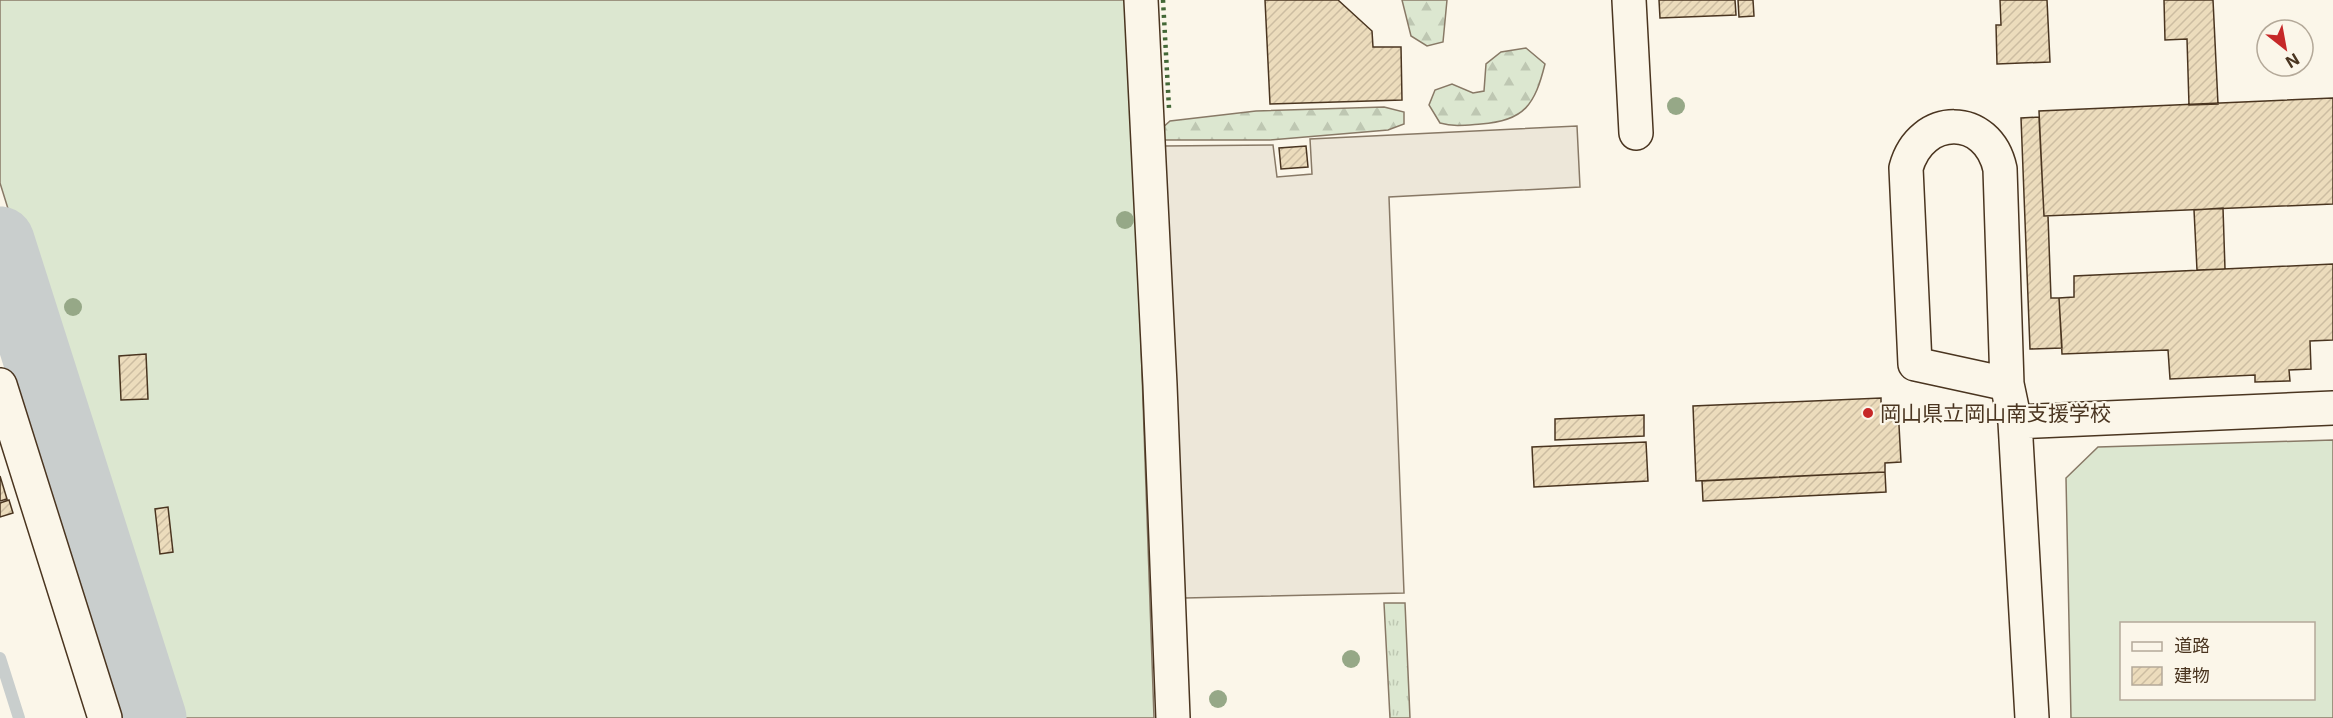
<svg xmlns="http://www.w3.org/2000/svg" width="2333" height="718" font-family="Inter,'Noto Sans JP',sans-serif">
<defs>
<pattern id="grass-tufts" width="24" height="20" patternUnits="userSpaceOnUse" patternTransform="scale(1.5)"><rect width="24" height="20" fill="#dce7d0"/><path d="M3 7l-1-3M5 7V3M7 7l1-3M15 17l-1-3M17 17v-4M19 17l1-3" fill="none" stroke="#bec7b2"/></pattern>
<pattern id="forest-firs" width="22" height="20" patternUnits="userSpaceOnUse" patternTransform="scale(1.5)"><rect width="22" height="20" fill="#dce7d0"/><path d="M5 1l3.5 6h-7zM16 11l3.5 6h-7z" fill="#bec7b2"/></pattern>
<pattern id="building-hatch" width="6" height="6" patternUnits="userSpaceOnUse" patternTransform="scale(1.5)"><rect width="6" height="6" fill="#ecdcbc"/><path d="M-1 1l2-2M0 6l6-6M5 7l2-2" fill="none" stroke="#ccbda1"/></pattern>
</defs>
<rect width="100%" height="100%" fill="#fbf6e9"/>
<!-- grass -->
<path fill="url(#grass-tufts)" stroke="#887966" stroke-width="1.5" d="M 1384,603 L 1405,603 L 1410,718 L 1390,718 Z"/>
<!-- forest -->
<path fill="url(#forest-firs)" stroke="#887966" stroke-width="1.5" d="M 1402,0 L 1447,0 L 1443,42 L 1427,46 L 1411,36 Z
M 1526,48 L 1545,64 C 1535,104 1525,121 1481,124 C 1467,125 1454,127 1440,123 L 1429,105 L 1435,90 L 1452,84 L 1473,93 L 1484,91 L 1486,64 L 1501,52 Z
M 1384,107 L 1404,112 L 1404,124 L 1388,130 L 1270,140 L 1161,140 L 1160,130 L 1170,121 L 1256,111 Z"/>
<!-- pitch -->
<path fill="#dce7d0" stroke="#887966" stroke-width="1.5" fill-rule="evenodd" d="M 0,0 L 1125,0 L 1138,257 L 1154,718 L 167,718 L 0,183 Z
M 2333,440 L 2333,718 L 2071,718 L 2066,478 L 2098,447 ZM 2122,624 L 2314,624 L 2314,698 L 2122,698 Z"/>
<!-- parking -->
<path fill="#ede7d9" stroke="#887966" stroke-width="1.5" d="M 1577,126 L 1580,187 L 1389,197 L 1404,593 L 1185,598 L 1163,146 L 1273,145 L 1277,177 L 1312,174 L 1310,139 Z"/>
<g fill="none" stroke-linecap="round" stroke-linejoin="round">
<!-- stream -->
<path stroke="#c9cecd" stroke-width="12" d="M 0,658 L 19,718"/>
<!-- river -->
<path stroke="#c9cecd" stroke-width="69" d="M 0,241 L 152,718"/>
</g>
<!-- building -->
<path fill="url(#building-hatch)" stroke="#4a3520" stroke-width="1.5" d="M 1265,0 L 1338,0 L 1372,31 L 1373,47 L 1401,47 L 1402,100 L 1270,104 Z
M 1659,0 L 1735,0 L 1736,15 L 1660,18 Z
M 1738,0 L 1753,0 L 1754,16 L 1739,17 Z
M 2000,0 L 2047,0 L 2050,62 L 1997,64 L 1996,25 L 2001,25 Z
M 2164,0 L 2213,0 L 2218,104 L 2189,105 L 2187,39 L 2165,40 Z
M 2333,98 L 2333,204 L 2044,216 L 2039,111 Z
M 2039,117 L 2044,216 L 2048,216 L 2051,298 L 2059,298 L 2062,348 L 2030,349 L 2021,118 Z
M 1306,146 L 1308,167 L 1281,169 L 1279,148 Z
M 2223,208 L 2225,269 L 2197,270 L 2194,210 Z
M 2333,264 L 2333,340 L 2310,341 L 2311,369 L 2289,370 L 2290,381 L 2255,382 L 2255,375 L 2170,379 L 2168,350 L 2062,354 L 2059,298 L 2074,297 L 2074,276 Z
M 146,354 L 148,399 L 121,400 L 119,356 Z
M 1881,398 L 1881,407 L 1898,407 L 1901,462 L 1885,463 L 1885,472 L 1696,481 L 1693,406 Z
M 1644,415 L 1644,436 L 1555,440 L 1555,419 Z
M 1646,442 L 1648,481 L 1534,487 L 1532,447 Z
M 1885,472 L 1886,492 L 1703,501 L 1702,481 Z
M 0,476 L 7,499 L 0,501 Z
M 9,500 L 13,513 L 0,517 L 0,503 Z
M 168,507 L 173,552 L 160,554 L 155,509 Z"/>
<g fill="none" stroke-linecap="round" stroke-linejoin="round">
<!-- minor casing -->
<g stroke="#4a3520" stroke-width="36">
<path id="minor" d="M 1141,0 L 1160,385 L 1173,718
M 1629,0 L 1636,133
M 2007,384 L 1915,364 L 1906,168 C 1921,113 1988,113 2000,169 L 2007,384 L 2015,422 L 2032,718
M 0,385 L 105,718
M 2015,422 L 2333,408"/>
</g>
<!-- minor -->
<use href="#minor" stroke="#fbf6e9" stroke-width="33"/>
<!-- hedge -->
<path stroke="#436837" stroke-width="4.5" stroke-dasharray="3 4.5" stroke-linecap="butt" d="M 1163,0 L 1169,108"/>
</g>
<!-- trees -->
<g fill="#96a887">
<circle cx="1676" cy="106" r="9"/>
<circle cx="1125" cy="220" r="9"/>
<circle cx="73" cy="307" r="9"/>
<circle cx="1351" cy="659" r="9"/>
<circle cx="1218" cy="699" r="9"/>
</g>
<!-- markers -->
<circle fill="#c62828" stroke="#fbf6e9" stroke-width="2" cx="1868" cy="413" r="6"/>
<g text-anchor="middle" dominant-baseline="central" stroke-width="4.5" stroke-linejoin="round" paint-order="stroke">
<!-- poi labels -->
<g font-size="21" fill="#4a3520" stroke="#fbf6e9" text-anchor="start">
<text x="1880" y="413">岡山県立岡山南支援学校</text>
</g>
</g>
<!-- legend -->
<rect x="2120" y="622" width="195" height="78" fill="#fbf6e9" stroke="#b4a999" stroke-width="1.5"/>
<rect x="2132" y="642" width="30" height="9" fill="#fbf6e9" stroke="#b4a999" stroke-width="1.5"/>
<text x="2174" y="652" font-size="18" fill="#4a3520">道路</text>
<rect x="2132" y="667" width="30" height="18" fill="url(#building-hatch)" stroke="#b4a999" stroke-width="1.5"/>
<text x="2174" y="682" font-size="18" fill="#4a3520">建物</text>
<!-- north arrow -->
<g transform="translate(2285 48) rotate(149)"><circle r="28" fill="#fbf6e9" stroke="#b4a999" stroke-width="1.5"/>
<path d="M0-4.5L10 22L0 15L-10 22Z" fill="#c62828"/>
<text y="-9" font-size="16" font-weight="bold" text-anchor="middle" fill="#4a3520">N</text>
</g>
</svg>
